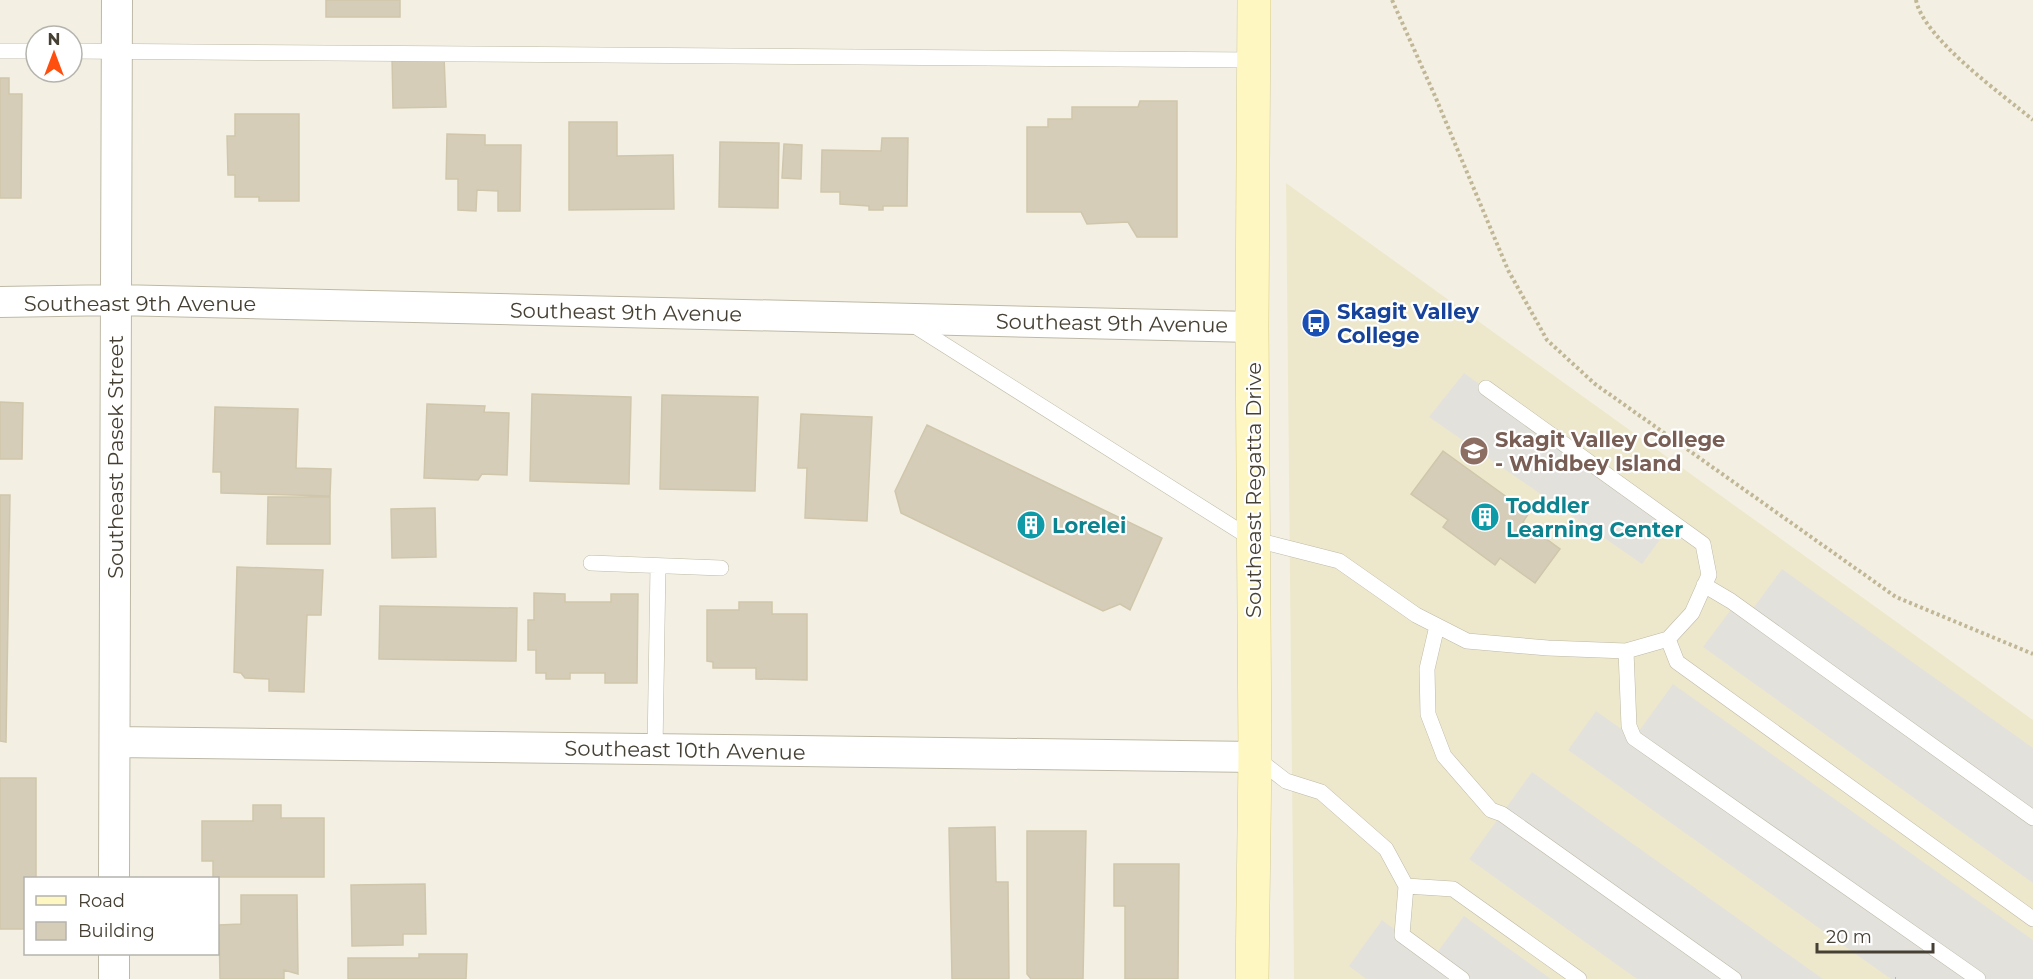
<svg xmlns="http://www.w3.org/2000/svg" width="2033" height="979" font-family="Montserrat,sans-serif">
<rect width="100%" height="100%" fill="#f3f0e3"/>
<!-- education -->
<path fill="#ede8cc" d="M 1286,183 L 2033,720 L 2033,979 L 1294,979 Z"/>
<!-- parking -->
<path fill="#e3e1dc" d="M 1464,373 L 1673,522 L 1642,564 L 1429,417 Z
M 1782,569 L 2033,748 L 2033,883 L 1703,647 L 1735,604 L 1749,614 Z
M 1673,684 L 2033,940 L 2033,979 L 1891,979 L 1568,750 L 1596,711 L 1634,738 Z
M 1532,772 L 1823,979 L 1637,979 L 1469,859 Z
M 1464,916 L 1551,979 L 1366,979 L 1349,966 L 1382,920 L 1433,958 Z"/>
<!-- building -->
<path fill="#d5cdb8" stroke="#d0c6ab" stroke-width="1.5" d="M 326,0 L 400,0 L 400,17 L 326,17 Z
M 444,56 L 446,107 L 393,108 L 392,57 Z
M 0,78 L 9,78 L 9,94 L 22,94 L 21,198 L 0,198 Z
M 1140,101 L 1177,101 L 1177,237 L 1137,237 L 1128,222 L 1087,224 L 1081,212 L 1027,212 L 1027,127 L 1048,127 L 1048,119 L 1072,119 L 1072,107 L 1138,107 Z
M 235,114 L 299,114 L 299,201 L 259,201 L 259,197 L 235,197 L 235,175 L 228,175 L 227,136 L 235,136 Z
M 569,122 L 617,122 L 617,156 L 673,155 L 674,209 L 569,210 Z
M 447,134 L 485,135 L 485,145 L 521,145 L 520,211 L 498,211 L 498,191 L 477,190 L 476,211 L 458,210 L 458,179 L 446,179 Z
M 882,138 L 908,138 L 907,206 L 883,206 L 883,210 L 869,210 L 869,206 L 840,204 L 840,192 L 821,192 L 822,150 L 881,151 Z
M 720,142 L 779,143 L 778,208 L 719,207 Z
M 784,144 L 802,145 L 801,179 L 782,178 Z
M 532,394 L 631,397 L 629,484 L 530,481 Z
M 662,395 L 758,397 L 755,491 L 660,489 Z
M 0,402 L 23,403 L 22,459 L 0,459 Z
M 427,404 L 485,406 L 484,412 L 509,413 L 507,475 L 482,474 L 478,480 L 424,478 Z
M 215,407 L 298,409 L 296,468 L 331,469 L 330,496 L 221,493 L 221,472 L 213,472 Z
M 801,414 L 872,417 L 867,521 L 805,518 L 807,468 L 798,468 Z
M 927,425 L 1162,538 L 1130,610 L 1120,604 L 1103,611 L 901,513 L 895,491 Z
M 1443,451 L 1529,513 L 1523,522 L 1560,549 L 1535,583 L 1500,558 L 1495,565 L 1443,527 L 1448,520 L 1411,494 Z
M 0,495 L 10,495 L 6,742 L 0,741 Z
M 268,497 L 330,497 L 330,544 L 267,544 Z
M 435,508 L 436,557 L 392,558 L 391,509 Z
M 237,567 L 323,570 L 321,615 L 307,615 L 304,692 L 269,691 L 269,679 L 245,678 L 241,673 L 234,672 Z
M 534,593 L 565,594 L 565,602 L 611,602 L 611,594 L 638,594 L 637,683 L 605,683 L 605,673 L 570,673 L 570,679 L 546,679 L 546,673 L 536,673 L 536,650 L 528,650 L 528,620 L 534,620 Z
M 739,602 L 772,602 L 772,614 L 807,614 L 807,680 L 756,679 L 756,668 L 713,668 L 713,662 L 707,661 L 707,610 L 739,610 Z
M 380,606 L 517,608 L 516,661 L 379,659 Z
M 0,778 L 36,778 L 36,878 L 26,878 L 26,929 L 0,929 Z
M 253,805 L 281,805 L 281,818 L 324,818 L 324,877 L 213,877 L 213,861 L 202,861 L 202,821 L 253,821 Z
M 995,827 L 996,882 L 1008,882 L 1009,979 L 952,979 L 949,828 Z
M 1027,831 L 1086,831 L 1083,979 L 1031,979 L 1027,974 Z
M 1114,864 L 1179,864 L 1178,979 L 1125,979 L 1125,906 L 1114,906 Z
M 425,884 L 426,934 L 403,934 L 403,945 L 352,946 L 351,885 Z
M 241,895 L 297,895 L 298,974 L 284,970 L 284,979 L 220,979 L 219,925 L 241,924 Z
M 419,954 L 467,954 L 466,979 L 348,979 L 348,958 L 419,958 Z"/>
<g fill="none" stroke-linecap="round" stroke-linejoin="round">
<!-- lane casing -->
<g stroke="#beb9a6" stroke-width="16">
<path id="lane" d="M 0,51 L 36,51
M 72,51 L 1254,60
M 910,323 L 1252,539 L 1339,561 L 1416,615 L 1467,641 L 1548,648 L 1626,651 L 1668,639 L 1692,613 L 1709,575 L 1703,544 L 1486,388
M 591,563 L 721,568
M 1704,585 L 1731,601 L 2033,818
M 1437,626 L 1427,669 L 1428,714 L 1444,756 L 1491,810 L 1502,814 L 1734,979
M 1668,639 L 1677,662 L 2033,919
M 1626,651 L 1629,726 L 1634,738 L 1978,979
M 655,749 L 658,566
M 1255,757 L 1286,781 L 1321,792 L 1386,849 L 1406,886 L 1402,935 L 1462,979
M 1406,886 L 1453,889 L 1579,979"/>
</g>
<!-- street casing -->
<g stroke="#beb9a6" stroke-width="32">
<path id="street" d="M 0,302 L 116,300 L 1252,327
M 115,742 L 1255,757
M 114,878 L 117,0
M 114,979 L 114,954"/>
</g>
<!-- secondary casing -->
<g stroke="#d5cb90" stroke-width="34">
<path id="secondary" d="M 1252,979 L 1255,757 L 1252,327 L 1254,0"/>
</g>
<!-- path -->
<path stroke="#c1b796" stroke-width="4" stroke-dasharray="3 3" stroke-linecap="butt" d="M 1392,0 L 1435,96 L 1508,270 L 1547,340 L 1595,384 L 1896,597 L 2033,654
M 1916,0 C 1923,38 2003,95 2033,120
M 1895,979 L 1896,979"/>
<!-- lane -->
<use href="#lane" stroke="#fff" stroke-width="15"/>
<!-- street -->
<use href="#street" stroke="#fff" stroke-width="30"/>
<!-- secondary -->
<use href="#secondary" stroke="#fff7c1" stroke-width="33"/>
</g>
<!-- icons -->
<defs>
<g id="bus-disc" transform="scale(1.5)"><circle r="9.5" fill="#1a4fb4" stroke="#fff"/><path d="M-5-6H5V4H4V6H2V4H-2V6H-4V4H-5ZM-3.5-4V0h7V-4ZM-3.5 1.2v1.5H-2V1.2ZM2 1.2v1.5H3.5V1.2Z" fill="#fff"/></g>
<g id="university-disc" transform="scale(1.5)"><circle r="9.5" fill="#8d6e63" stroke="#fff"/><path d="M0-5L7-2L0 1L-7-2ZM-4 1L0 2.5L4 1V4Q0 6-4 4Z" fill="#fff"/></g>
<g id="building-disc" transform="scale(1.5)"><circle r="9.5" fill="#0f9aa8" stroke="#fff"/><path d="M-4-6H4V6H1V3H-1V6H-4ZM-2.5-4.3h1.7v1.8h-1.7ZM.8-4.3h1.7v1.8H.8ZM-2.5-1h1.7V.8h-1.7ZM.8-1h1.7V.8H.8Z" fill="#fff"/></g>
</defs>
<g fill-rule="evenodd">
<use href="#bus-disc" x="1316" y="323"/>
<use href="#university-disc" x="1474" y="451"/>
<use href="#building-disc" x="1485" y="517"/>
<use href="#building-disc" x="1031" y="525"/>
</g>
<g text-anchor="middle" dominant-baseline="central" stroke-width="4.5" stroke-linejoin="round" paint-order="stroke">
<!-- street labels -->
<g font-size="21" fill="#454033" stroke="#fff">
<text x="140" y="303">Southeast 9th Avenue</text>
<text transform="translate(626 312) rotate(1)">Southeast 9th Avenue</text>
<text transform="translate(1112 323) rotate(1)">Southeast 9th Avenue</text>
<text transform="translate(115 457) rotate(-90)">Southeast Pasek Street</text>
<text transform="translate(1253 490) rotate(-90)">Southeast Regatta Drive</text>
<text transform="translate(685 750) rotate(1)">Southeast 10th Avenue</text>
</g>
<!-- transit labels -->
<g font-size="21" font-weight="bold" fill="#164399" stroke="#fff" text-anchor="start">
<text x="1337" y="311">Skagit Valley<tspan x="1337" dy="24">College</tspan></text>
</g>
<!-- education labels -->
<g font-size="21" font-weight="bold" fill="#785e54" stroke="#fff" text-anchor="start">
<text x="1495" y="439">Skagit Valley College<tspan x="1495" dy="24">- Whidbey Island</tspan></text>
</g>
<!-- culture labels -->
<g font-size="21" font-weight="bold" fill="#0d838f" stroke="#fff" text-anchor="start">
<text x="1506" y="505">Toddler<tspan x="1506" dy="24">Learning Center</tspan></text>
<text x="1052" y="525">Lorelei</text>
</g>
</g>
<!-- legend -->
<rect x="24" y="877" width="195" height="78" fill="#ffffff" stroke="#b5b3ad" stroke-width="1.5"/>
<rect x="36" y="896" width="30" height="9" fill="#fff7c1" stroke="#b5b3ad" stroke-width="1.5"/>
<text x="78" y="907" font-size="18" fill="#454033">Road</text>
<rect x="36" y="922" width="30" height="18" fill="#d5cdb8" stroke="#b5b3ad" stroke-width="1.5"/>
<text x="78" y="937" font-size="18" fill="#454033">Building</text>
<!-- north arrow -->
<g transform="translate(54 54)"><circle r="28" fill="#ffffff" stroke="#b5b3ad" stroke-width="1.5"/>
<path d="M0-4.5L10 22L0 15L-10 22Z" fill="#ff4f0e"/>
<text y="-9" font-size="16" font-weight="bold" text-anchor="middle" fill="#454033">N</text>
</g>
<!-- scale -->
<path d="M1817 943v9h116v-9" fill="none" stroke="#454033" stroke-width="3"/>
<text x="1826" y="943" font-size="18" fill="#454033" stroke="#ffffff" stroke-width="4.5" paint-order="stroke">20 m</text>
</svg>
